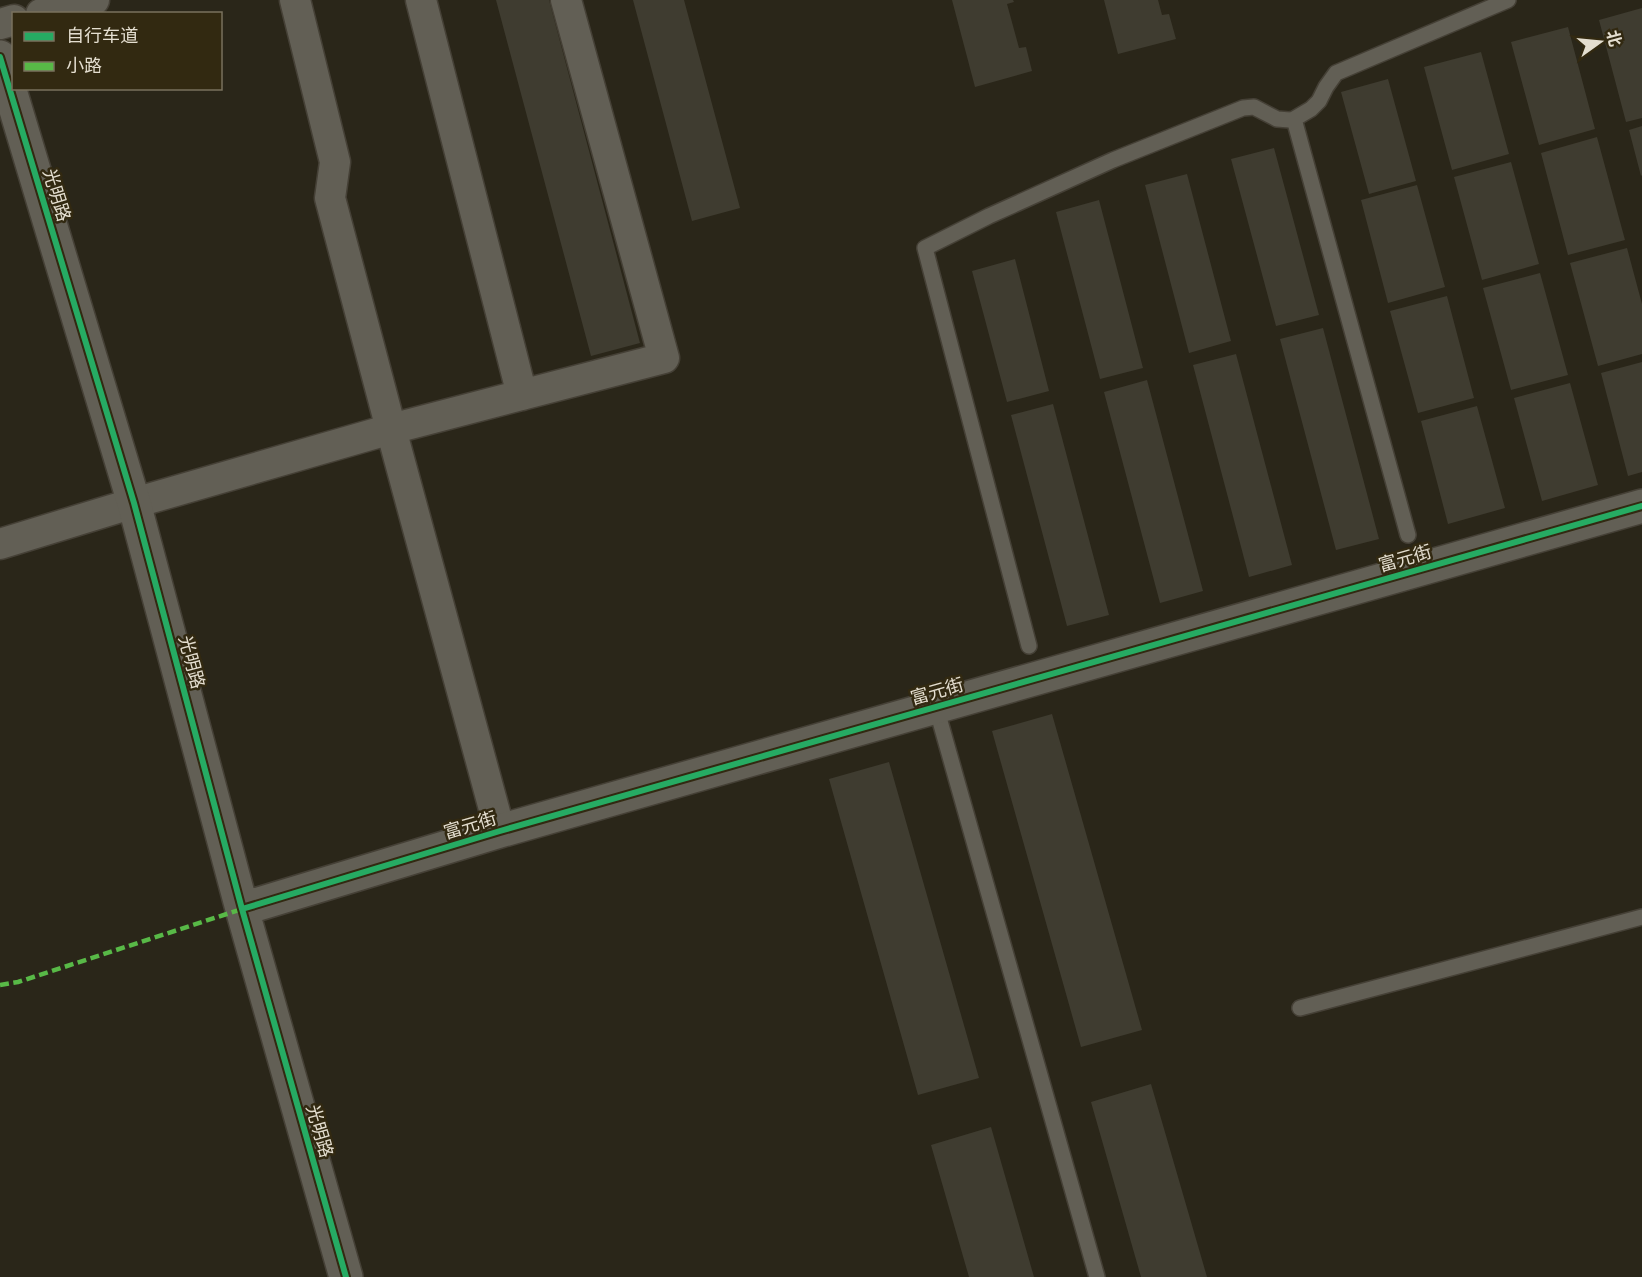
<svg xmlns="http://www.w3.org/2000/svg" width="1642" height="1277" font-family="Poppins,'Noto Sans SC',sans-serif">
<rect width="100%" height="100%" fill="#2a2619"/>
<!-- building -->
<path fill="#3f3c30" d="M 496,0 L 549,0 L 640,343 L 591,356 Z
M 633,0 L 684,0 L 740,208 L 692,221 Z
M 952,0 L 1013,0 L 1014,2 L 1007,4 L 1019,48 L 1026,47 L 1032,71 L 975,87 Z
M 1104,0 L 1158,0 L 1162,15 L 1169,14 L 1176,39 L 1118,54 Z
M 1642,8 L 1642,118 L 1626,122 L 1599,20 Z
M 1568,27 L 1595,129 L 1539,145 L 1511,42 Z
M 1481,52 L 1509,154 L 1452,170 L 1424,67 Z
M 1388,79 L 1416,181 L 1369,194 L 1341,92 Z
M 1642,126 L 1642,175 L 1641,176 L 1629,130 Z
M 1597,137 L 1625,240 L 1568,255 L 1541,153 Z
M 1274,148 L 1319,315 L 1276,326 L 1231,159 Z
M 1511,162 L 1539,264 L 1482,280 L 1454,177 Z
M 1187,174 L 1231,341 L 1189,353 L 1145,185 Z
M 1417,185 L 1445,287 L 1388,303 L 1361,200 Z
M 1099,200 L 1143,368 L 1100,379 L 1056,212 Z
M 1627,248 L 1642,304 L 1642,354 L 1598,366 L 1570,263 Z
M 1015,259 L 1049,391 L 1007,402 L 972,271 Z
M 1540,273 L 1568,375 L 1511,390 L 1483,288 Z
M 1447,296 L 1474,398 L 1418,413 L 1390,311 Z
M 1323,328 L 1379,539 L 1336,550 L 1280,339 Z
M 1236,354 L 1292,565 L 1249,577 L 1193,365 Z
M 1642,362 L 1642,472 L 1628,476 L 1601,373 Z
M 1147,380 L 1203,591 L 1160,603 L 1104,392 Z
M 1570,383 L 1598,485 L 1542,501 L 1514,398 Z
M 1053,404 L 1109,615 L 1067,626 L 1011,415 Z
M 1477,406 L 1505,508 L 1448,524 L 1421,421 Z
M 1052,714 L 1142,1030 L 1081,1047 L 992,731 Z
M 889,762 L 979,1078 L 918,1095 L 829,779 Z
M 1151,1084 L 1207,1277 L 1141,1277 L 1091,1102 Z
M 991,1127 L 1034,1277 L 969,1277 L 931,1145 Z"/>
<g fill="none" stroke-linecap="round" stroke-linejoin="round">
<!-- lane casing -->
<g stroke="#454036" stroke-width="18">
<path id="lane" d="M 1294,119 L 1408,535
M 1029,646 L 925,248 L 989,216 L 1113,160 L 1243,108 L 1254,107 L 1277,119 L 1290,120 L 1294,119 L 1311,109 L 1319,101 L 1326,87 L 1336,73 L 1508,0
M 936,707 L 1097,1277
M 1300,1008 L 1642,917"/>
</g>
<!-- street casing -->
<g stroke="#454036" stroke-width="33">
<path id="street" d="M 295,0 L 335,162 L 330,198 L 391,429 L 500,831
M 421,0 L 522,395
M 41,14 L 94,0
M 0,24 L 14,20
M 0,544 L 134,503 L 391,429 L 664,358 L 566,0"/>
</g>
<!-- secondary casing -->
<g stroke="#454036" stroke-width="36">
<path id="secondary" d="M 0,57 L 134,503 L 242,909 L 346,1277
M 242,909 L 500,831 L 1642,506"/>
</g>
<!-- lane -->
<use href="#lane" stroke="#625f55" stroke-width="15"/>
<!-- street -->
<use href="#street" stroke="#625f55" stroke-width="30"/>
<!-- secondary -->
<use href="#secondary" stroke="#625f55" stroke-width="33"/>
<!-- quiet -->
<path stroke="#58b947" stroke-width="4.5" stroke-dasharray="9 4.5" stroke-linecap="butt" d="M 0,985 L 18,982 L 242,909"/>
<!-- cycleway casing -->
<g stroke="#322911" stroke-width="10">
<path id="cycleway" d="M 0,57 L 134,503 L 242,909 L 346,1277
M 242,909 L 500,831 L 1642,506"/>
</g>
<!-- cycleway -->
<use href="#cycleway" stroke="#26ab63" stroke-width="6"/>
</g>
<g text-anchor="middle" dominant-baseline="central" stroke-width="5" stroke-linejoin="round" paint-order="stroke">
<!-- street labels -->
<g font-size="18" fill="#e4ded0" stroke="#322911">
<text transform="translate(57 195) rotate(73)">光明路</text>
<text transform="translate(1405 558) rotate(-16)">富元街</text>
<text transform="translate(192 662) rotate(75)">光明路</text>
<text transform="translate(937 691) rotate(-16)">富元街</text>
<text transform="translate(470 825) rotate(-17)">富元街</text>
<text transform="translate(320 1131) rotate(74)">光明路</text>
</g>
</g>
<!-- legend -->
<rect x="12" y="12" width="210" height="78" fill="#322911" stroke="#79715d" stroke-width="1.5"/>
<rect x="24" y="32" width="30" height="9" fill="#26ab63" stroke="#79715d" stroke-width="1.5"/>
<text x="66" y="42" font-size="18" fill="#e4ded0">自行车道</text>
<rect x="24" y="62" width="30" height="9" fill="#58b947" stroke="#79715d" stroke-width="1.5"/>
<text x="66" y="72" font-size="18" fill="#e4ded0">小路</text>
<!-- north arrow -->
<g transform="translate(1600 42) rotate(75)" stroke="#322911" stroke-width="4.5" paint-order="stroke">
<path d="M0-4.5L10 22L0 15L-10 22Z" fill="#e4ded0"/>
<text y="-9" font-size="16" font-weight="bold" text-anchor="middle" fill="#e4ded0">北</text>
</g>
</svg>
